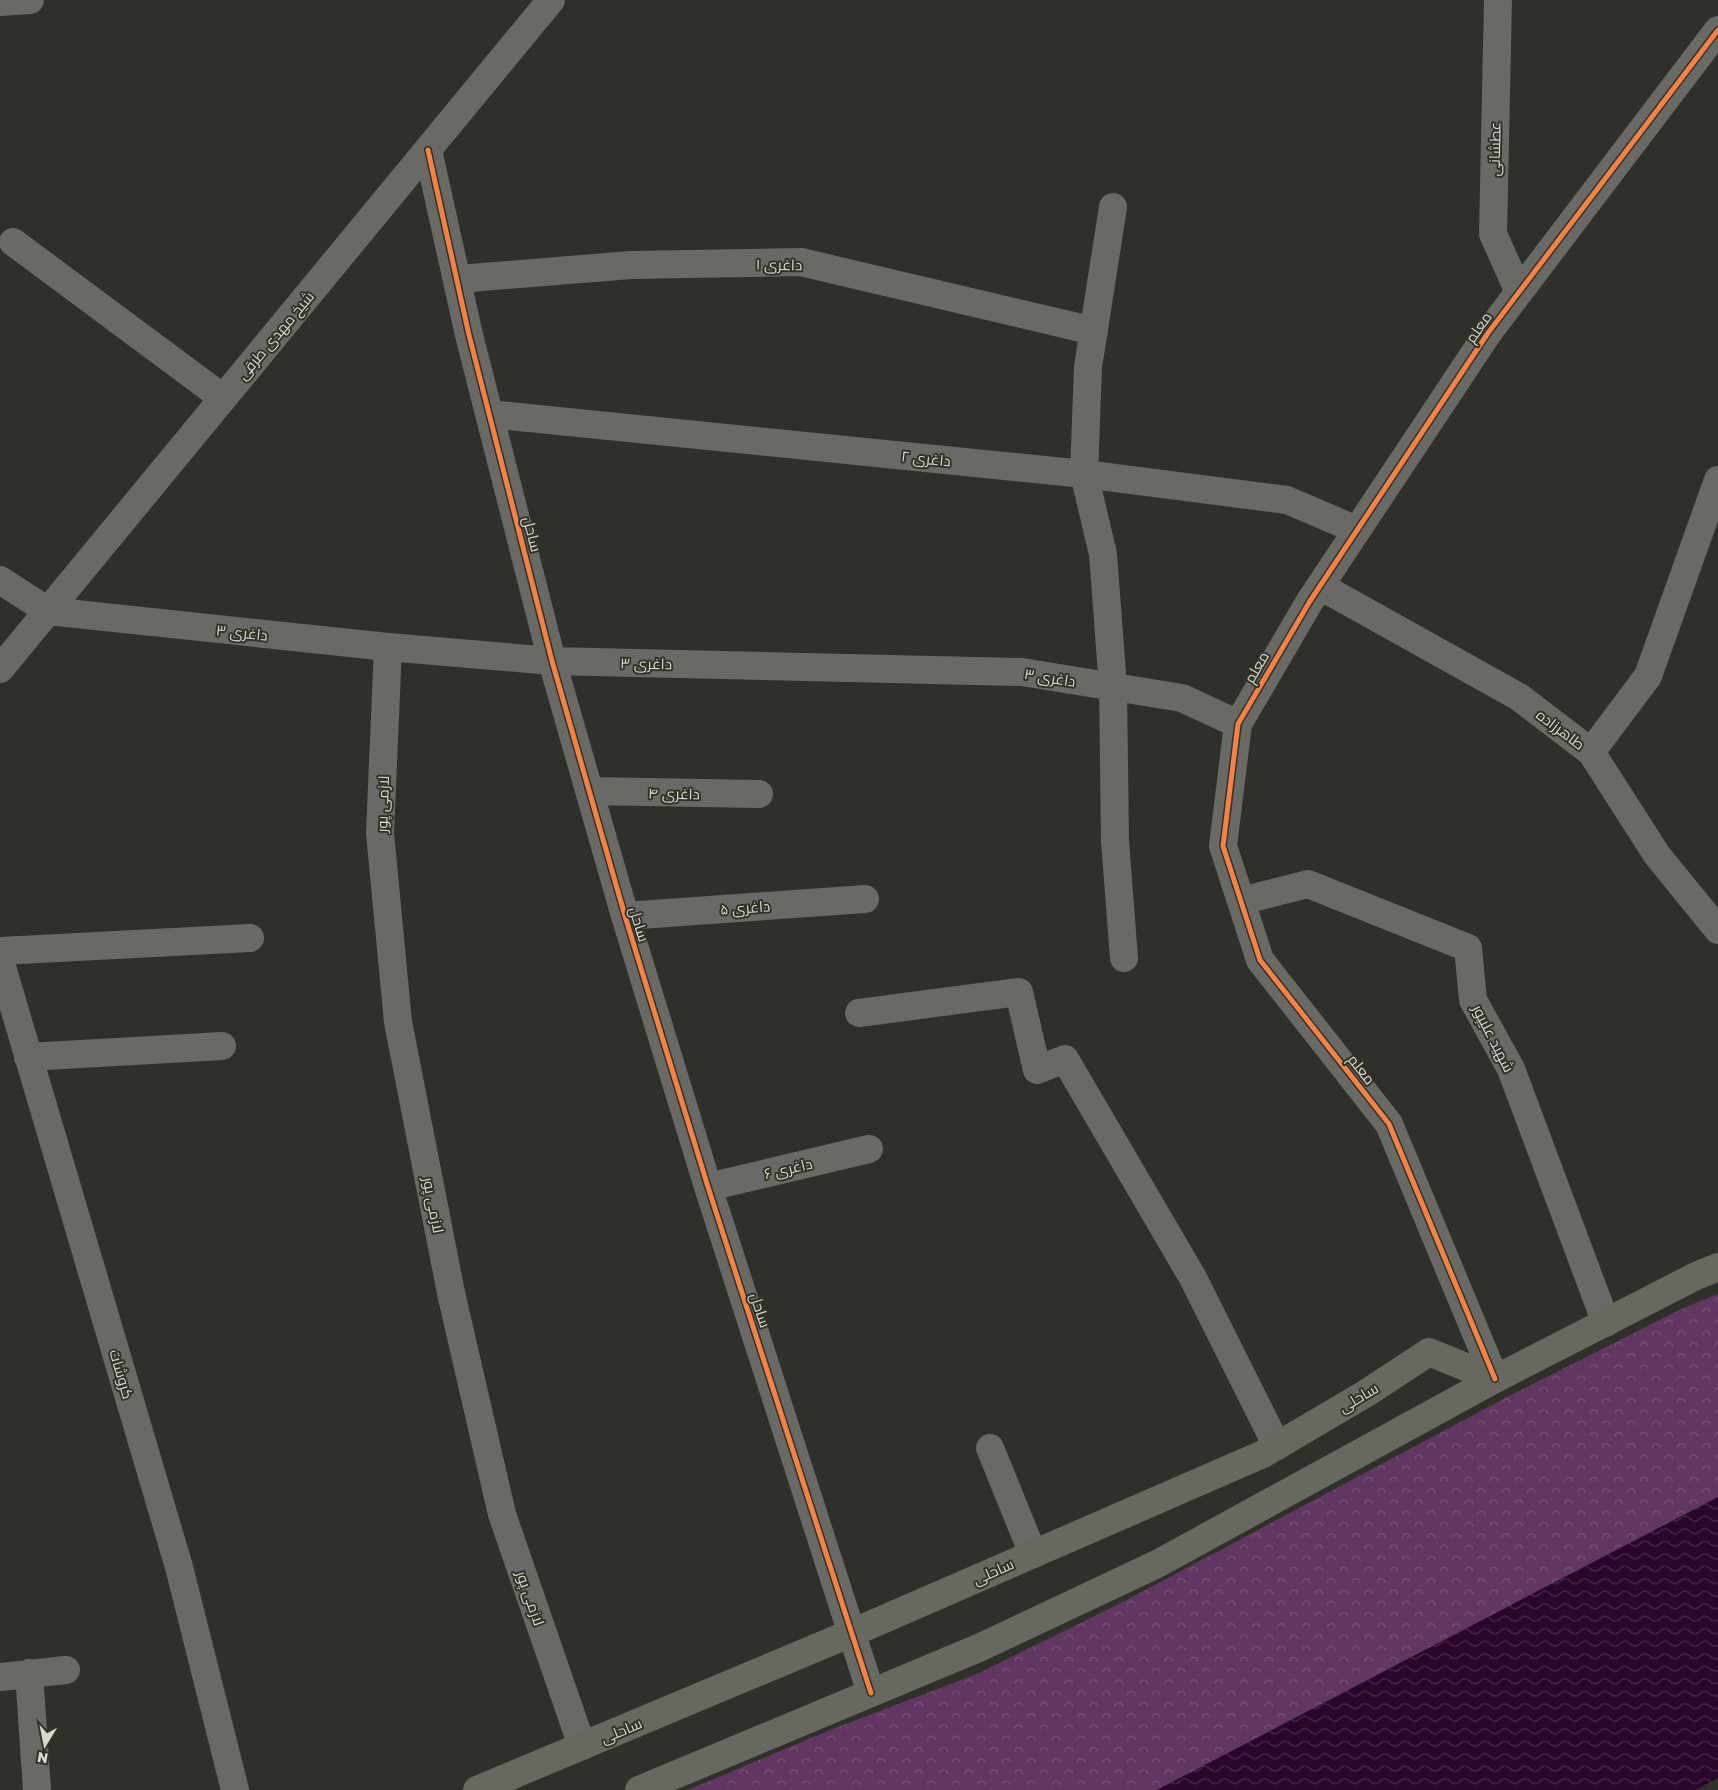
<svg xmlns="http://www.w3.org/2000/svg" width="1718" height="1790" font-family="'Golos Text',Cairo,sans-serif">
<defs>
<pattern id="park-crowns" width="20" height="18" patternUnits="userSpaceOnUse" patternTransform="scale(1.25)"><rect width="20" height="18" fill="#623662"/><path d="M2 6a3 3 0 1 1 6 0M12 15a3 3 0 1 1 6 0" fill="none" stroke="#785277"/></pattern>
<pattern id="water-waves" width="16" height="10" patternUnits="userSpaceOnUse" patternTransform="scale(1.25)"><rect width="16" height="10" fill="#2b062c"/><path d="M0 5q4-4 8 0t8 0" fill="none" stroke="#492a4a"/></pattern>
</defs>
<rect width="100%" height="100%" fill="#30302b"/>
<!-- park -->
<path fill="url(#park-crowns)" d="M 1718,1294 L 1718,1497 L 1157,1790 L 688,1790 L 825,1732 L 979,1673 L 1121,1603 L 1509,1396 L 1681,1309 Z"/>
<!-- water -->
<path fill="url(#water-waves)" d="M 1718,1497 L 1718,1778 L 1695,1790 L 1157,1790 Z"/>
<g fill="none" stroke-linecap="round" stroke-linejoin="round">
<!-- minor -->
<path stroke="#696a66" stroke-width="28" d="M 1498,0 L 1493,234 L 1519,292
M 0,2 L 30,0
M 428,150 L 469,335 L 552,661 L 625,916 L 708,1187 L 871,1693
M 1113,207 L 1088,367 L 1084,474 L 1103,554 L 1113,687 L 1115,841 L 1124,958
M 13,242 L 223,398
M 458,279 L 631,265 L 801,262 L 1094,331
M 489,414 L 1084,474 L 1287,500 L 1357,530
M 0,580 L 48,611 L 388,647 L 552,661 L 1022,672 L 1182,698 L 1238,724
M 1320,586 L 1519,697 L 1591,752 L 1648,676 L 1718,480
M 388,647 L 380,833 L 398,1022 L 451,1293 L 502,1514 L 582,1746
M 0,669 L 551,0
M 1591,752 L 1657,855 L 1718,930
M 589,791 L 759,794
M 1241,901 L 1308,884 L 1468,948 L 1473,1000 L 1511,1069 L 1606,1323
M 625,916 L 865,899
M 0,951 L 250,938
M 0,960 L 179,1567 L 235,1790
M 859,1013 L 1019,992 L 1037,1070 L 1065,1059 L 1193,1278 L 1277,1446
M 28,1057 L 222,1046
M 708,1187 L 869,1149
M 1495,1379 L 1389,1124 L 1260,960 L 1223,846 L 1238,724 L 1310,601 L 1488,333 L 1718,30
M 990,1448 L 1033,1554
M 29,1673 L 37,1790
M 0,1677 L 66,1670"/>
<!-- major -->
<path stroke="#67685f" stroke-width="28" d="M 477,1790 L 868,1626 L 1263,1454 L 1365,1394 L 1429,1352 L 1495,1379
M 639,1790 L 981,1647 L 1157,1564 L 1495,1379 L 1696,1276 L 1718,1267"/>
<!-- cycleway casing -->
<g stroke="#323328" stroke-width="8">
<path id="cycleway" d="M 428,150 L 469,335 L 552,661 L 625,916 L 708,1187 L 871,1693
M 1495,1379 L 1389,1124 L 1260,960 L 1223,846 L 1238,724 L 1310,601 L 1488,333 L 1718,30"/>
</g>
<!-- cycleway -->
<use href="#cycleway" stroke="#f48246" stroke-width="5"/>
</g>
<g text-anchor="middle" dominant-baseline="central" stroke-width="4" stroke-linejoin="round" paint-order="stroke">
<!-- street labels -->
<g font-size="15" fill="#d7d8d1" stroke="#323328">
<text transform="translate(1494 149) rotate(-89)">عطشانی</text>
<text transform="translate(779 264) rotate(1)">داغری ۱</text>
<text transform="translate(1478 327) rotate(-55)">معلم</text>
<text transform="translate(275 335) rotate(-50)">شیخ مهدی طرقی</text>
<text transform="translate(926 458) rotate(6)">داغری ۲</text>
<text transform="translate(533 534) rotate(76)">ساحل</text>
<text transform="translate(242 632) rotate(6)">داغری ۳</text>
<text transform="translate(646 663) rotate(1)">داغری ۳</text>
<text transform="translate(1256 667) rotate(-60)">معلم</text>
<text transform="translate(1050 677) rotate(9)">داغری ۳</text>
<text transform="translate(1561 729) rotate(37)">طاهرزاده</text>
<text transform="translate(674 793) rotate(1)">داغری ۴</text>
<text transform="translate(382 804) rotate(-88)">لازمی پور</text>
<text transform="translate(745 907) rotate(-4)">داغری ۵</text>
<text transform="translate(640 924) rotate(73)">ساحل</text>
<text transform="translate(1494 1038) rotate(63)">شهید علیپور</text>
<text transform="translate(1362 1069) rotate(52)">معلم</text>
<text transform="translate(788 1168) rotate(-13)">داغری ۶</text>
<text transform="translate(434 1205) rotate(79)">لازمی پور</text>
<text transform="translate(761 1310) rotate(72)">ساحل</text>
<text transform="translate(122 1374) rotate(74)">کروشات</text>
<text transform="translate(1358 1397) rotate(-31)">ساحلی</text>
<text transform="translate(993 1571) rotate(-24)">ساحلی</text>
<text transform="translate(531 1598) rotate(71)">لازمی پور</text>
<text transform="translate(621 1730) rotate(-23)">ساحلی</text>
</g>
</g>
<!-- north arrow -->
<g transform="translate(45 1745) rotate(190)" stroke="#323328" stroke-width="4" paint-order="stroke">
<path d="M0-4L9 19L0 12L-9 19Z" fill="#d7d8d1"/>
<text y="-8" font-size="14" font-weight="bold" text-anchor="middle" fill="#d7d8d1">N</text>
</g>
</svg>
